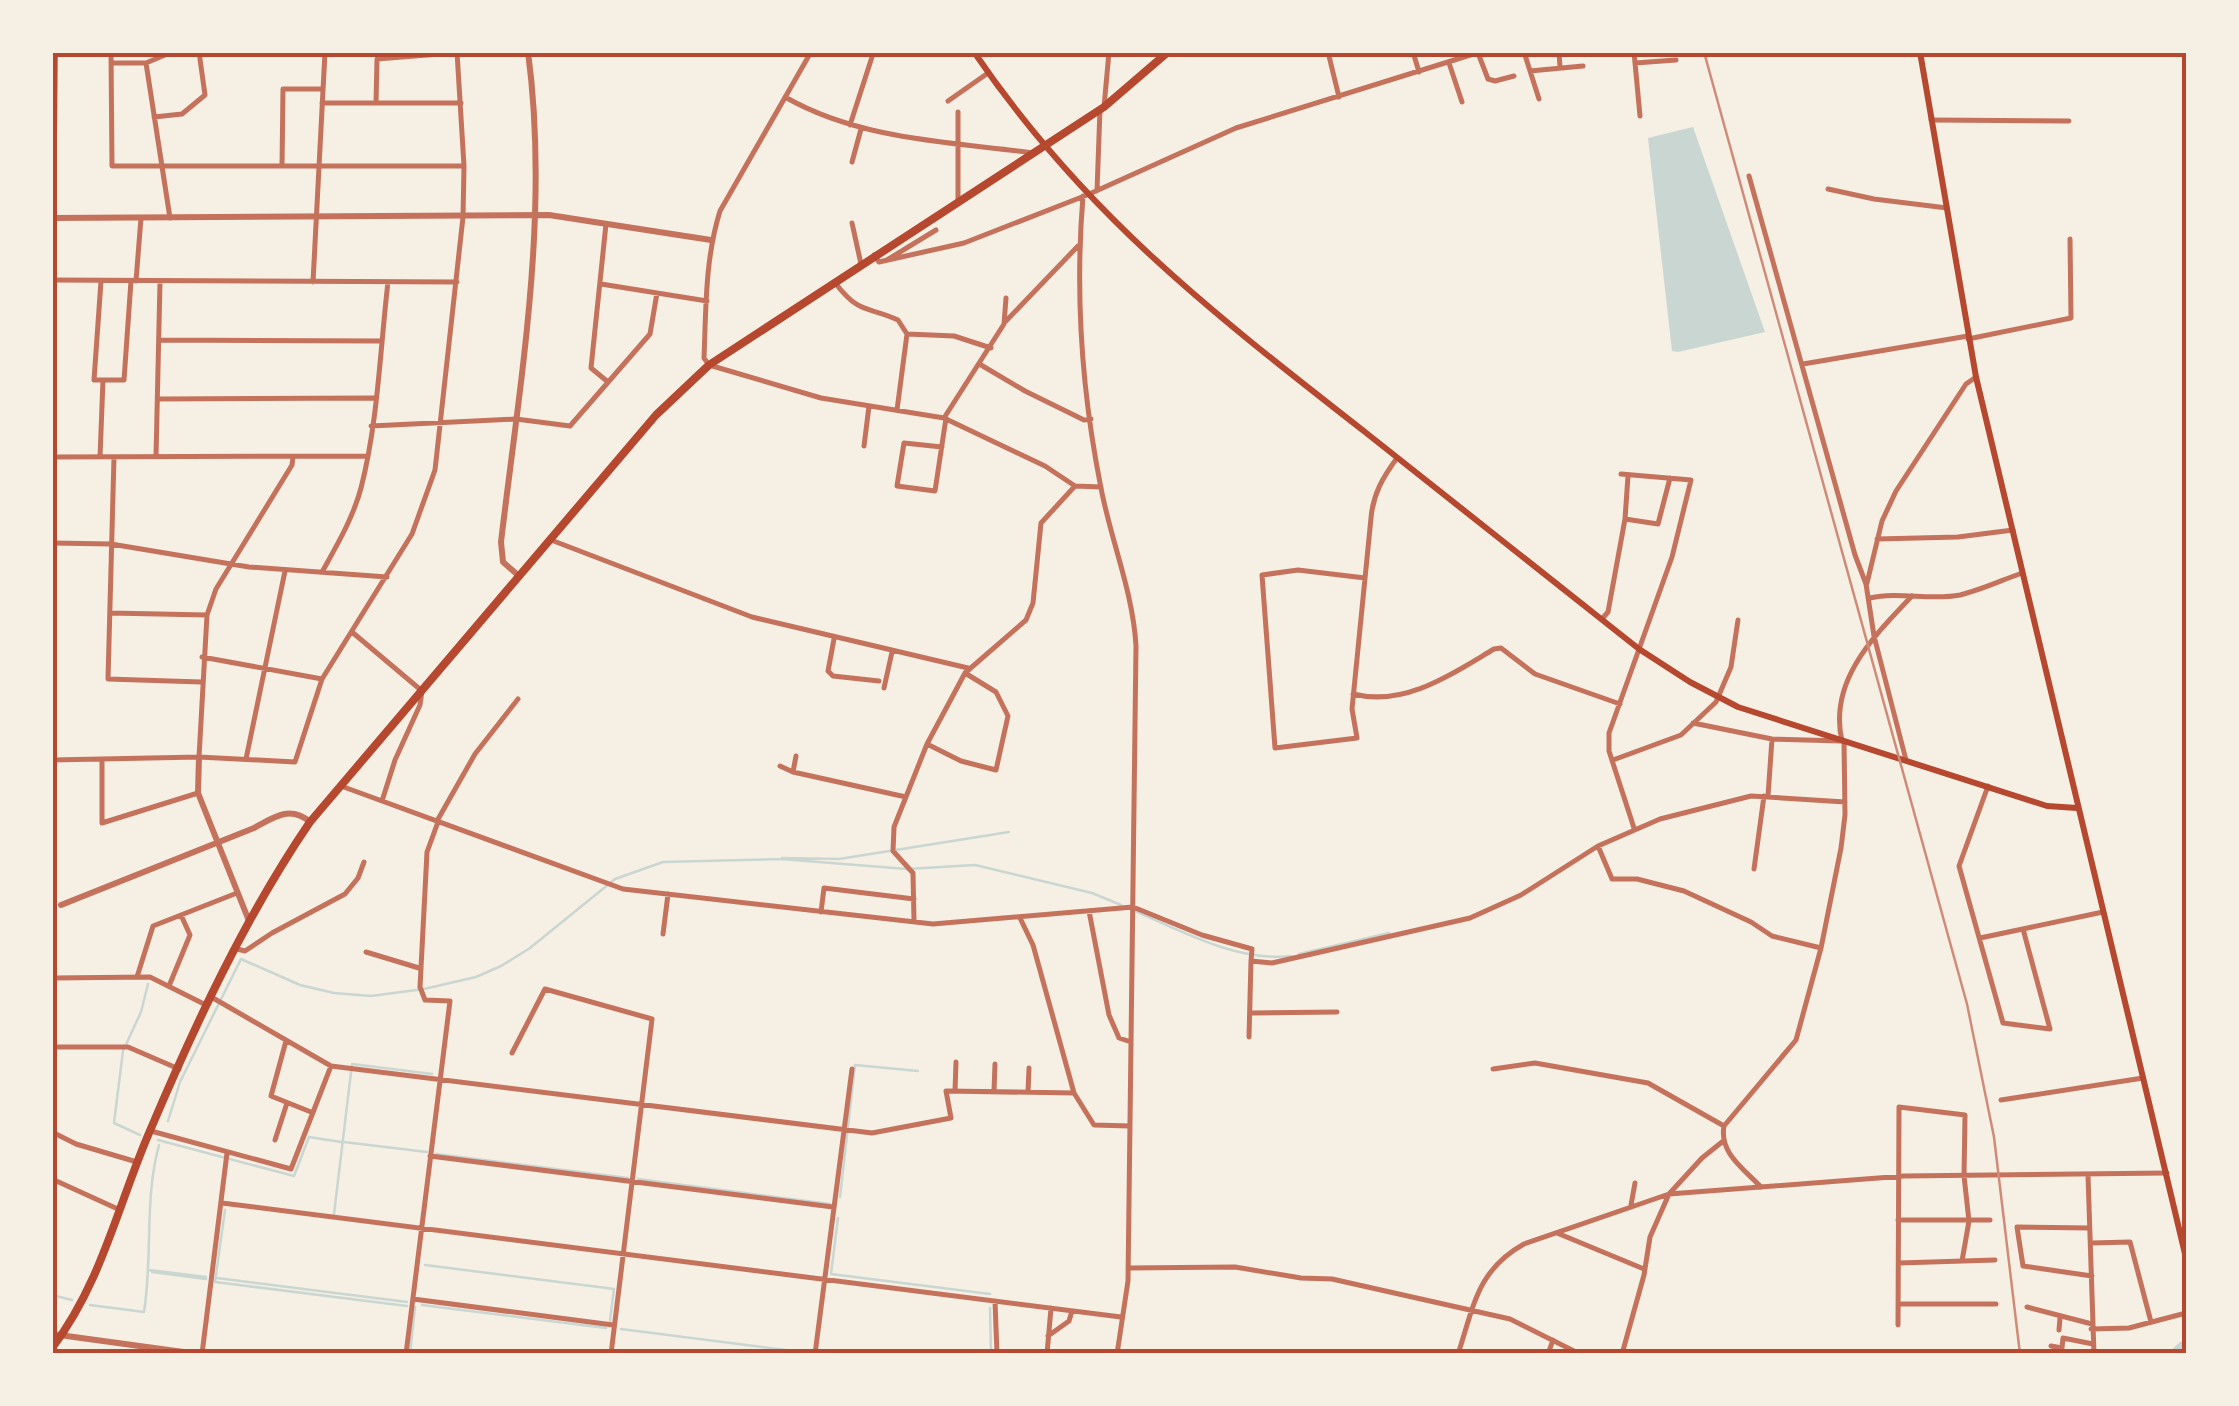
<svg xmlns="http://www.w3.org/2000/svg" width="2239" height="1406" font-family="'IBM Plex Serif',serif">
<rect width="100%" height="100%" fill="#f6efe4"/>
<!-- water -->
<path fill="#c9d6d2" d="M 1693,127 L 1765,332 L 1678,352 L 1672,351 L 1648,138 Z"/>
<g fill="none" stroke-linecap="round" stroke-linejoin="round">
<!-- stream -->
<path stroke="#c9d6d2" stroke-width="2.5" d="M 782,858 L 839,859 L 1009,832
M 1133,910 C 1181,931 1237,962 1291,956
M 1299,954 L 1389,933
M 168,1121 L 180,1082 L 241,959 L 300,985 L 334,993 L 371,996 L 424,989 L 476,977 L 501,966 L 530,948 L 615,879 L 663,862 L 781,859 L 907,869 L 975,865 L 1092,893 L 1121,905
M 140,1135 L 114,1123 L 123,1051 L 141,1012 L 148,984
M 158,1140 L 294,1176 L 309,1137 L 341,1142
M 344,1142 L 427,1152
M 436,1154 L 628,1178
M 638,1179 L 830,1204
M 840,1197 L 855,1065 L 918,1071
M 225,1210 L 215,1282 L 407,1306
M 334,1214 L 352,1064 L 432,1074
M 838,1218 L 831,1274 L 990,1294
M 425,1265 L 614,1289 L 610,1321
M 149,1270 L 206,1277
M 152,1272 L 206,1279
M 217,1278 L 407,1302
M 52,1295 L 72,1300
M 90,1305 L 144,1312 C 153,1256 144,1200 159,1145
M 422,1305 L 606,1328
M 990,1308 L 991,1354
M 621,1329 L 809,1353
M 410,1354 L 415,1307"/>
<!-- river -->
<path stroke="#c9d6d2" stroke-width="18" d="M 2180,1354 L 2186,1349"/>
<!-- minor -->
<path stroke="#c5725c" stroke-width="5" d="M 111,52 L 112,166 L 464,166
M 811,52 L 720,211 C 705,259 706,309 704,358 L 709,365 L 821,398 L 944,418 L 1045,466 L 1075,486 L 1101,487
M 1328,52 L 1339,97
M 1413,52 L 1419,72
M 1524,52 L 1539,99
M 1559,52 L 1560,67
M 1634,52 L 1640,116
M 1478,53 L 1488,79 L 1495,81 L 1514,76
M 112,63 L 146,63 L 172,52
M 146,63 L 170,218
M 1449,63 L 1462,102
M 1635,63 L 1676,60
M 1530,71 L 1583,66
M 785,97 C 860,140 950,142 1034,153
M 948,101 L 988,73
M 322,103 L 461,103
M 376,103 L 377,59 L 465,52
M 1104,107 L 1109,52
M 154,117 L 182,114 L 205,95 L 199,52
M 1931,120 L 2069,121
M 850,125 L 872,57
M 852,162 L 861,129
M 282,166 L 283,89 L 323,89
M 1749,176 L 1855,555 L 1866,584 L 1874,636 L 1906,760
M 1828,189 L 1874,199 L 1947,208
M 1097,191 L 1100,109
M 1083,196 C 1075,293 1082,393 1101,488 C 1111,541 1133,592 1136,646 L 1128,1281 L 1117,1354
M 958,204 L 958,112
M 852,223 L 861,264
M 606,224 L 591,368 L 608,382
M 874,255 L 879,262 L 964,243 L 1087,195 L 1236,128 L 1480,52
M 887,260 L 936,230
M 52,280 L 457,282
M 101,281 L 94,380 L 124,380 L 131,281
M 136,281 L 141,218
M 313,282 L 325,52
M 601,284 L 707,301
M 836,284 C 860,315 868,306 898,320 L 907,334 L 897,410
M 1006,321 L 1078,246
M 907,334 L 954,336 L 991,348
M 1968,339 L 2071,318 L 2070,239
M 159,340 L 381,341
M 1803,364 L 1968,336
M 981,365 L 1025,391 L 1084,420 L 1091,419
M 158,399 L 374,398
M 944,418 L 1004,324 L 1006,298
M 371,426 L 516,419 L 570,426 L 650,334 L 657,293
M 864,446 L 869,406
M 942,447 L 904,443 L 897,486 L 935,491 L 946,418
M 156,456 L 160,282
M 52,457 L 367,456
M 100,457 L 103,380
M 114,457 L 108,679 L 201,682
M 1621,474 L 1691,480 L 1672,557 L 1609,733 L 1609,751 L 1634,828
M 1625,519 L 1658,524 L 1670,478
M 1877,539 L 1958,537 L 2013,530
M 551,540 L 752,617 L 968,668
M 52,543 L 111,544 L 249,567 L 387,577
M 322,572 C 337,545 353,518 361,488 C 378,422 380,350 388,282
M 1365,578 L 1298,570 L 1262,575 L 1275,748 L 1357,738 L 1352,709 L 1371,518 C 1373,494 1383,477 1397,458
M 1867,583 L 1882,521 L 1896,491 L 1966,384 L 1976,377
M 1870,598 C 1899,591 1930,601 1960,595 C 1981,590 2002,580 2022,573
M 110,613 L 207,615
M 1602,619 L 1608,612 L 1625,519 L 1628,476
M 352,632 L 422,691 L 420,705 L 395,760 L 382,801
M 834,639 L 828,671 L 833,676 L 879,681
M 202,657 L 322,679
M 884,688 L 892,652
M 1353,694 C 1405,707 1452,674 1494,649 L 1501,648 L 1535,674 L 1620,704
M 1693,723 L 1772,739 L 1842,741 C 1828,681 1874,636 1912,596
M 927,744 L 961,761 L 996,770 L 1008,716 L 996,692 L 965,673
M 199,757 L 207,615 L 216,589 L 292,465 L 293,457
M 102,759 L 102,823 L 198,793
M 246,759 L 285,571
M 52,760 L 199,757 L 295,762 L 322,679 L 412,534 L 435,470 L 463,217 L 464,166 L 457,52
M 1613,760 L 1681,735 L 1716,702 L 1731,667 L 1738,620
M 780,766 L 793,772 L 906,797
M 793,772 L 796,756
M 341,786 L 623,889 L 933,924 L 1133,907 L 1202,935 L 1252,949 L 1251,961 L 1272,963 L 1470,918 L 1521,895 L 1598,846 L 1660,819 L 1751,796 L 1845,802
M 1988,786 L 1959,866 L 2003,1023 L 2050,1029 L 2023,929
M 1768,796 L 1772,739
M 437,821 L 475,754 L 518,699
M 1598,846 L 1612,879 L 1637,879 L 1684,891 L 1751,922 L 1772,936 L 1821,948
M 1754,869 L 1764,796
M 1089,911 L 1109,1015 L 1119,1038 L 1131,1042
M 821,912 L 824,888 L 914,899
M 1020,918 L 1033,945 L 1074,1093 L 1094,1125 L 1130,1126
M 914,921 L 913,873 L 893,851 L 894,827 L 927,744 L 965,673 L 1026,620 L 1033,603 L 1041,523 L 1075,486
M 663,934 L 668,894
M 1980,938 L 2103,912
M 237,949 L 245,951 L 272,933 L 345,894 L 358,878 L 364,862
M 366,952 L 419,968
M 137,977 L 153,926 L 237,893
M 52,978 L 150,977 L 206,1005
M 169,986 L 190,935 L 181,915
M 213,998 L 331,1066 L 872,1133 L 951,1118 L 946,1091 L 1074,1093
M 1252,1013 L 1337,1012
M 1249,1037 L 1251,961
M 286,1041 L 271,1096 L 311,1112
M 52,1047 L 128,1047 L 179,1069
M 512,1053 L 545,989 L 652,1019 L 611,1354
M 1493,1069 L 1535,1063 L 1648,1083 L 1724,1126
M 955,1091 L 956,1062
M 994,1091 L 995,1064
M 1028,1092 L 1029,1068
M 2001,1100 L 2143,1078
M 151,1131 L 291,1169 L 331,1066
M 52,1132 L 76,1144 L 137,1162
M 275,1140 L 287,1103
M 430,1156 L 833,1207
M 2088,1176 L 2094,1354
M 52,1179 L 120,1210
M 1761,1187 C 1744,1169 1719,1153 1724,1126 L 1796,1040 L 1821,948 L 1841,848 L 1845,815 L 1844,741
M 222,1203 L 1121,1317
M 1631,1205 L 1635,1183
M 1898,1220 L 1990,1220
M 2089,1228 L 2017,1227 L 2023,1266 L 2092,1276
M 1557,1233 L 1644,1269
M 2092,1243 L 2130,1242 L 2151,1322
M 1899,1263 L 1995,1260
M 1128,1268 L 1235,1267 L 1301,1278 L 1332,1279 L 1510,1319 L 1580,1354
M 413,1299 L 613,1325
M 995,1301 L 997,1354
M 1899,1304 L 1996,1304
M 2027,1307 L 2092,1324
M 1898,1325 L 1899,1107 L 1965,1115 L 1964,1176 L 1969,1221 L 1962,1261
M 2091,1329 L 2129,1328 L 2186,1313
M 2059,1330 L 2060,1318
M 1048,1336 L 1069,1321 L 1072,1311
M 2051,1346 L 2062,1348 L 2063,1338 L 2093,1344
M 202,1354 L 227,1153
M 406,1354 L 450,1001 L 425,1000 L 420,987 L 427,852 L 438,822
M 815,1354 L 852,1069
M 1047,1354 L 1051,1308
M 1458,1354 C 1474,1306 1477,1270 1524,1244 L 1669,1194 L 1904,1176 L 2167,1173
M 1548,1354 L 1553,1340
M 1622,1354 L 1644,1275 L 1650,1237 L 1669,1194 L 1702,1158 L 1722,1142"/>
<!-- tertiary -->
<path stroke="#c5725c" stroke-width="6" d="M 52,218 L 549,215 L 711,240
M 53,221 L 55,52
M 519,576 L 503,562 L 501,542 C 520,381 550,215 528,52
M 199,757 L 198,793 L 249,921
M 61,905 L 254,828 C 274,817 290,805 310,822
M 52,1334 L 198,1354"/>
<!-- secondary -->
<path stroke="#b5482f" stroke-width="6" d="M 974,52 C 1084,214 1214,314 1365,432 C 1456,504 1548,577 1639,649 L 1690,682 L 1738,707 L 2047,806 L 2077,808
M 1920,52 L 1976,377 L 2186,1258"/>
<!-- primary -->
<path stroke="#b5482f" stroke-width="8" d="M 52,1348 C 101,1284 118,1205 149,1133 C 194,1027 245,917 310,822 L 656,415 L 709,365 L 1104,107 L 1168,52"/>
<!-- rail -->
<path stroke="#cf8b77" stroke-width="2.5" d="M 1704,52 L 1967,1004 L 1994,1137 L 2020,1354"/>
</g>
<!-- border -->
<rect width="2239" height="1406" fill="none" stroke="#f6efe4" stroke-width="110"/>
<rect x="55" y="55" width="2129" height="1296" fill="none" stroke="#b5482f" stroke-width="4"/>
</svg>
